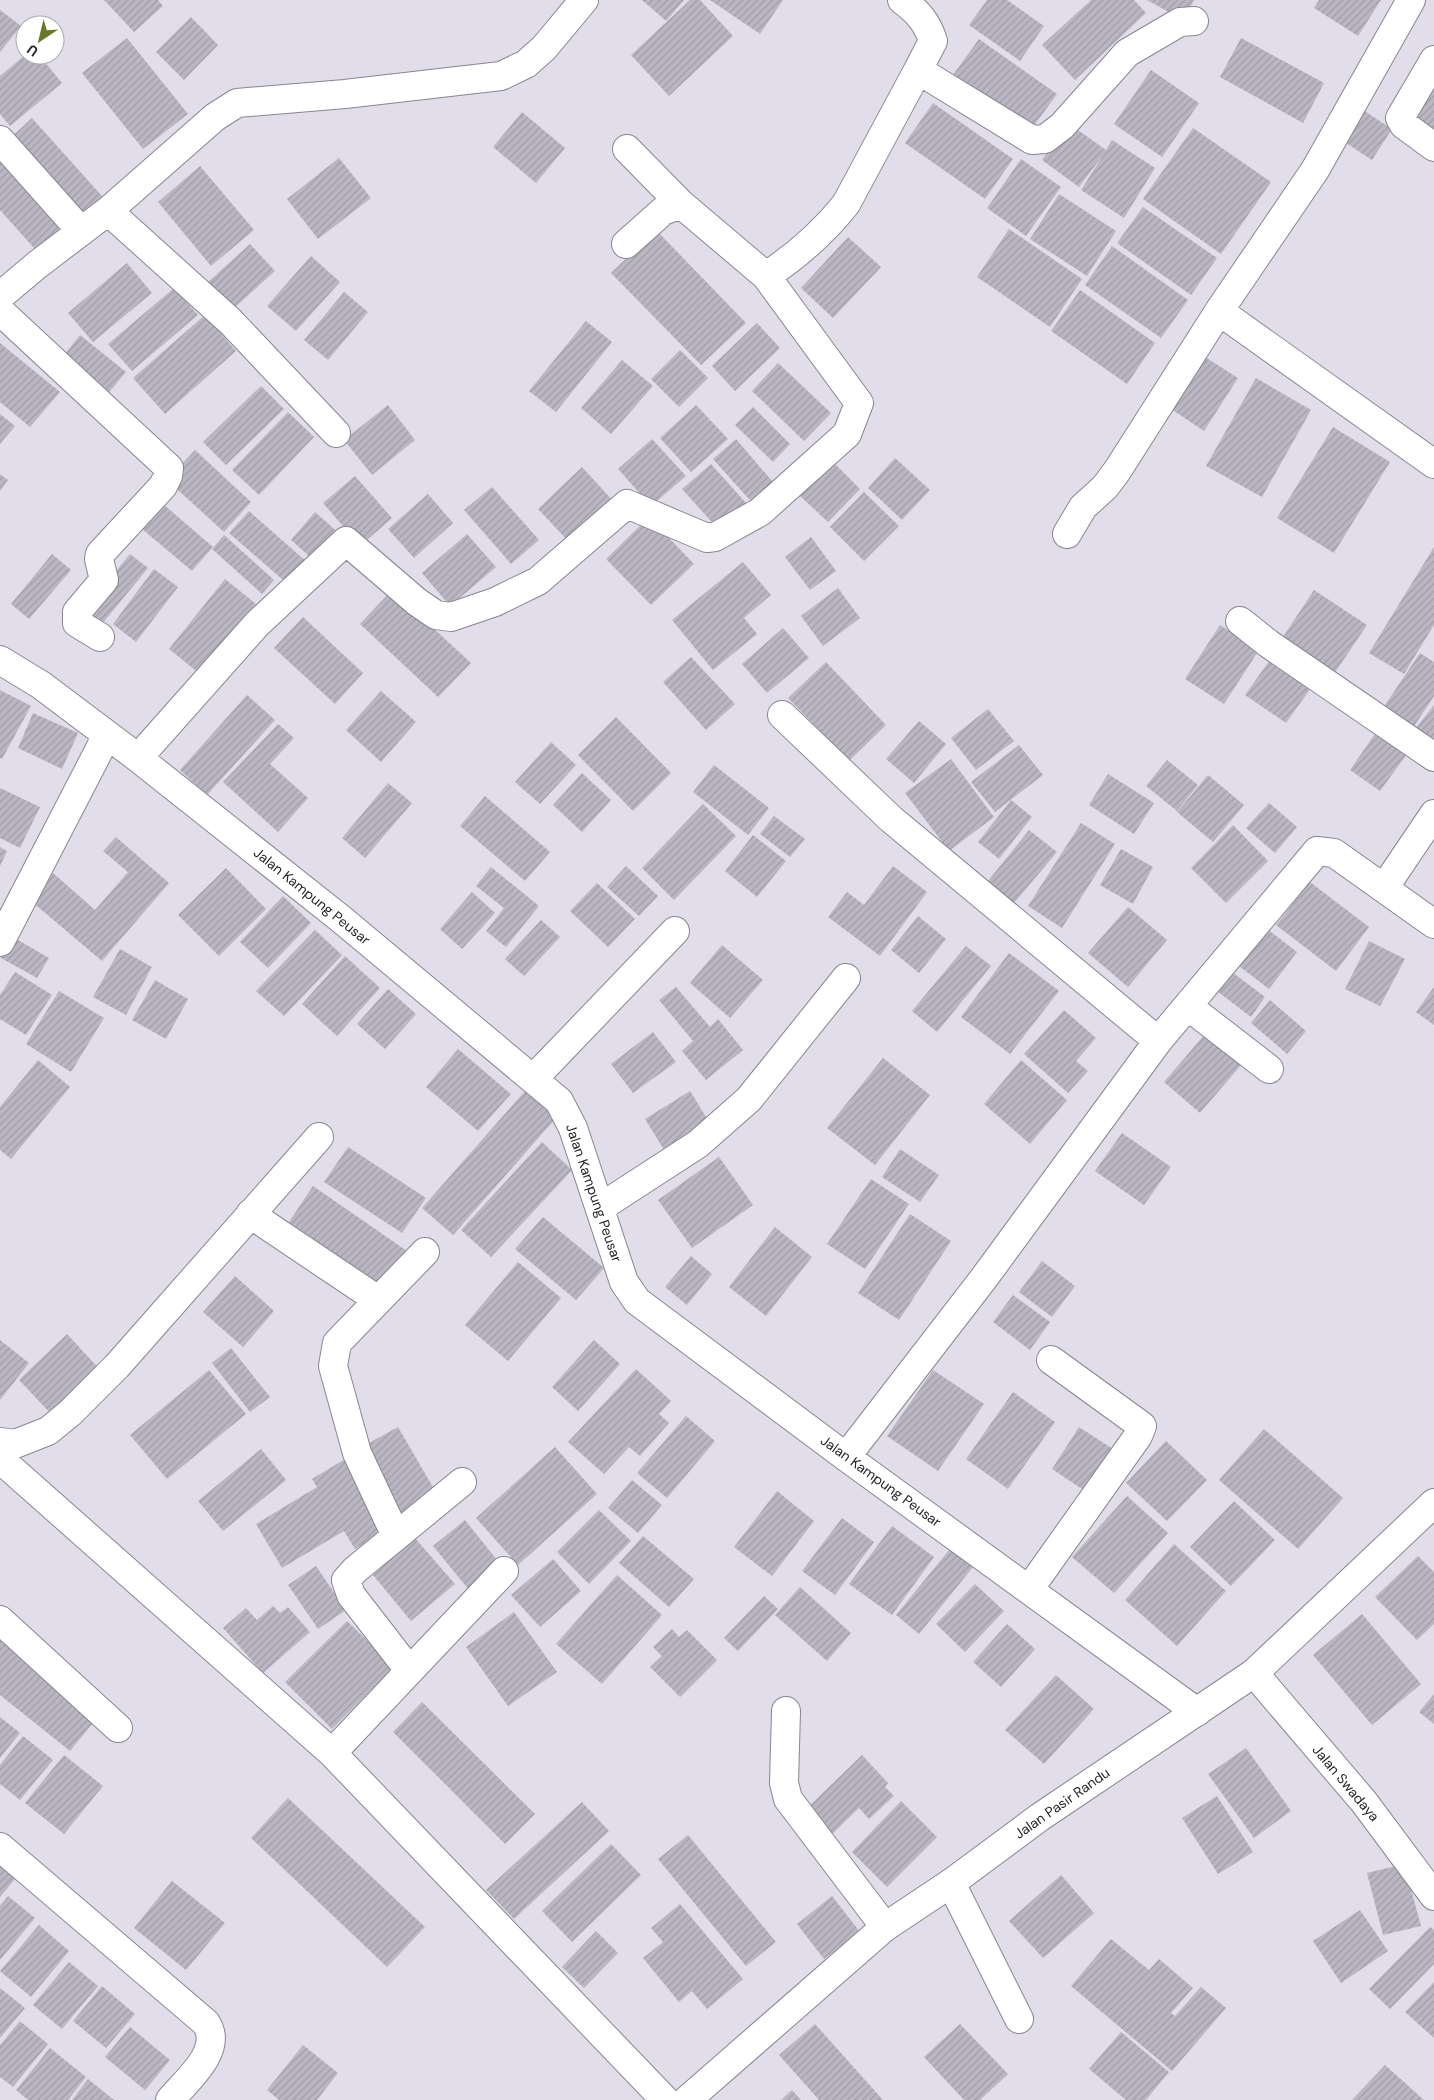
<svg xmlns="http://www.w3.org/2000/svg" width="1434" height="2100" font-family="'DM Sans',sans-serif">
<defs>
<pattern id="building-hatch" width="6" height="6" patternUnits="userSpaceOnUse" patternTransform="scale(1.25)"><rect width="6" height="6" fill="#bab6c3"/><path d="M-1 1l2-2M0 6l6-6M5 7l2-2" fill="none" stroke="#a09ca8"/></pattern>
</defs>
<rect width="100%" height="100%" fill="#e1ddea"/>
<!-- building -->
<path fill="url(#building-hatch)" d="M 104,0 L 158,0 L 163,6 L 134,32 Z
M 642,0 L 684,0 L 666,21 Z
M 690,0 L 700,0 L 733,36 L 669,96 L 631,55 Z
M 710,0 L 783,0 L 760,34 Z
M 987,0 L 1007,0 L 1044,26 L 1020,61 L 969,25 Z
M 1091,0 L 1134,0 L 1146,13 L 1075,80 L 1042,45 Z
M 1147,0 L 1194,0 L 1183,20 Z
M 1319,0 L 1381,0 L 1358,36 L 1314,8 Z
M 0,10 L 21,26 L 0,52 Z
M 191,17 L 218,45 L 184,80 L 156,52 Z
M 127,38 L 188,114 L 143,149 L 82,73 Z
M 1241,38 L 1324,83 L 1303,123 L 1220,77 Z
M 979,39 L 1057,94 L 1028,134 L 950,79 Z
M 25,55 L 39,55 L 62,83 L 10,126 L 0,114 L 0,76 Z
M 1151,70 L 1199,103 L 1162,157 L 1114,124 Z
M 1434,73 L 1434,129 L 1431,133 L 1403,116 Z
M 933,103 L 1013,159 L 985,199 L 905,143 Z
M 1360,108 L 1392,129 L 1372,160 L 1340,139 Z
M 522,112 L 565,148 L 536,183 L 493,147 Z
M 32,118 L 110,205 L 85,226 L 8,140 Z
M 1068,123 L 1106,150 L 1112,140 L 1155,168 L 1124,218 L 1081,190 L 1103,155 L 1079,187 L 1042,160 Z
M 1193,128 L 1271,182 L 1221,254 L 1143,199 Z
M 0,144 L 74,229 L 42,257 L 0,210 Z
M 339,158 L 371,198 L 318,239 L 287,199 Z
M 1021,159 L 1061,187 L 1026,236 L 987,208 Z
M 200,166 L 254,230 L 211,266 L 158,202 Z
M 1059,194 L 1116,231 L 1087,276 L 1030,239 Z
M 1143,207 L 1217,258 L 1191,295 L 1117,243 Z
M 1009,229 L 1082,279 L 1050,327 L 977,277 Z
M 656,230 L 746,323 L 701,365 L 611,273 Z
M 848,237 L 881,267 L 833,318 L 801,288 Z
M 250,244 L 275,271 L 233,309 L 208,282 Z
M 1112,246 L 1188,300 L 1161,338 L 1085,285 Z
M 311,256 L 340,282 L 296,331 L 267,306 Z
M 127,263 L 152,293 L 93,342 L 68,313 Z
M 174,288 L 198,315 L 132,371 L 108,344 Z
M 1080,290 L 1155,343 L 1127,384 L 1051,331 Z
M 344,292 L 368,312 L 328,360 L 304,340 Z
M 205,315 L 236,351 L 165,414 L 133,378 Z
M 586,321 L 612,342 L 556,412 L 529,391 Z
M 757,323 L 780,348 L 735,391 L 712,366 Z
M 80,335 L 126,372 L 106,396 L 61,359 Z
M 0,343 L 60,392 L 30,427 L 0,402 Z
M 680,350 L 708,378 L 679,407 L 651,379 Z
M 1202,355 L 1238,378 L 1204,431 L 1168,407 Z
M 622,360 L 653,386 L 611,434 L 581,408 Z
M 778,363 L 831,413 L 804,441 L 752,391 Z
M 1256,378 L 1311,410 L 1262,497 L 1206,466 Z
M 261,386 L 284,409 L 226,465 L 203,442 Z
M 388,405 L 415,440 L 372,475 L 344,440 Z
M 696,405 L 728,439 L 691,472 L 660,438 Z
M 753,407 L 790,444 L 773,462 L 735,425 Z
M 288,412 L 314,437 L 259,495 L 232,470 Z
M 0,414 L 15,426 L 0,444 Z
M 1333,427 L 1390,462 L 1334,553 L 1277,518 Z
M 652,439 L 686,476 L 651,506 L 618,469 Z
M 736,439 L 778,488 L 756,507 L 713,459 Z
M 195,450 L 251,502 L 224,532 L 167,480 Z
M 895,458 L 930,490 L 902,520 L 868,488 Z
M 833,462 L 860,489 L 828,522 L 800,496 Z
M 711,464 L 747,504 L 718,529 L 682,489 Z
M 582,467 L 614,502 L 570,543 L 538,509 Z
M 0,474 L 8,480 L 0,491 Z
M 355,476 L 392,518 L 360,546 L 323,503 Z
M 492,487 L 539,540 L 511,564 L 464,510 Z
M 864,492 L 899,526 L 864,561 L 830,527 Z
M 428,494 L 453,523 L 414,558 L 388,529 Z
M 156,498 L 213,547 L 192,571 L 135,523 Z
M 249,511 L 308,563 L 289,585 L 229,533 Z
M 315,512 L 341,535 L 317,563 L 291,540 Z
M 649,517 L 694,564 L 651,605 L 606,559 Z
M 467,534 L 496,567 L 450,606 L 422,573 Z
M 224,535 L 274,580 L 262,594 L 212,549 Z
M 811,537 L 836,571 L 810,590 L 785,557 Z
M 1434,547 L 1434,625 L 1404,674 L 1369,653 Z
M 52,554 L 71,570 L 29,619 L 11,604 Z
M 130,554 L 148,568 L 102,624 L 84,610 Z
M 743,562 L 771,595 L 744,618 L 757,634 L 713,670 L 672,620 Z
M 154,569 L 178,587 L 136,642 L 113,624 Z
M 225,579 L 256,604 L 200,674 L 169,649 Z
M 838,588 L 860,618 L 823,646 L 801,616 Z
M 392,590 L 471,663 L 438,697 L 360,624 Z
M 1314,590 L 1367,625 L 1334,674 L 1281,640 Z
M 303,617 L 363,673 L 335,704 L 274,648 Z
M 1220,625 L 1259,650 L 1224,704 L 1185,679 Z
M 783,628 L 809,658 L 767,693 L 742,664 Z
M 1420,653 L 1434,662 L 1434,696 L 1413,728 L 1383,708 Z
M 691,657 L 735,704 L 706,730 L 663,682 Z
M 1272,657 L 1313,685 L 1286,723 L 1245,695 Z
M 826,662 L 886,725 L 849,761 L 788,698 Z
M 0,690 L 31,706 L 2,759 L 0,758 Z
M 381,691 L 416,722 L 381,762 L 346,730 Z
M 247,695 L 275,720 L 207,795 L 180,770 Z
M 1434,705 L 1434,744 L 1415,729 Z
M 988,709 L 1014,741 L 976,770 L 951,738 Z
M 33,713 L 78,733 L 62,769 L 18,748 Z
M 616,717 L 671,773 L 633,811 L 578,755 Z
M 919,721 L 946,744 L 914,783 L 886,759 Z
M 278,724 L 294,738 L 270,764 L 308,798 L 278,832 L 223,782 Z
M 1379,728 L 1410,750 L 1380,791 L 1350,770 Z
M 551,742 L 576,765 L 540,804 L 515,782 Z
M 1019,745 L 1043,775 L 995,812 L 971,782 Z
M 951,759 L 994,817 L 949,851 L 905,793 Z
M 1167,760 L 1198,785 L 1177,811 L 1146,786 Z
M 714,765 L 769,808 L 748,835 L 693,792 Z
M 582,773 L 611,800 L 582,832 L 553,805 Z
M 1108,774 L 1154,803 L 1134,834 L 1089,805 Z
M 1208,775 L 1244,805 L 1213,842 L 1177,812 Z
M 388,783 L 412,803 L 365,858 L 342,838 Z
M 0,788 L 40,807 L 20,848 L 0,838 Z
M 485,796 L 550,852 L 525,881 L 460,826 Z
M 1011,800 L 1032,817 L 999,859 L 978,842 Z
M 1269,803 L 1297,827 L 1275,853 L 1246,828 Z
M 703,804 L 736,836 L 674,900 L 642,868 Z
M 774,816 L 805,839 L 790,857 L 760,834 Z
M 1081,823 L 1115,844 L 1062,928 L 1028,906 Z
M 1233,825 L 1268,861 L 1226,903 L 1191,868 Z
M 1029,830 L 1057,852 L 1014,903 L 988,881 Z
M 753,835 L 786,861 L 757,897 L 725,871 Z
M 116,837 L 169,883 L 102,961 L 31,901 L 53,873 L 95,910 L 128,872 L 103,851 Z
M 0,847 L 7,851 L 0,866 Z
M 1121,849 L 1153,867 L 1133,904 L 1100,885 Z
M 626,866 L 658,896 L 639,916 L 607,887 Z
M 893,866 L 927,892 L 880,956 L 828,917 L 847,892 L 864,905 Z
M 491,867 L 539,906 L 506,947 L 486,931 L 504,908 L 476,886 Z
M 226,868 L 266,909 L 219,956 L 178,915 Z
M 1310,882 L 1369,927 L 1336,971 L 1276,925 Z
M 597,883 L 635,919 L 608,947 L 570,911 Z
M 472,892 L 495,913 L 462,949 L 440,929 Z
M 283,896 L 311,923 L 268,968 L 240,942 Z
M 1128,907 L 1167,940 L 1128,987 L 1088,953 Z
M 918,916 L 946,939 L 919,973 L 891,950 Z
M 541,920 L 560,937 L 524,976 L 505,959 Z
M 1267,929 L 1297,952 L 1269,989 L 1239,966 Z
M 315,930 L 342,955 L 284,1016 L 256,991 Z
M 13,937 L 49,958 L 37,978 L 1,958 Z
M 1369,941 L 1405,959 L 1380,1006 L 1345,989 Z
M 722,945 L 763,980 L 730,1018 L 690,983 Z
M 966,946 L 991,966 L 937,1032 L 912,1011 Z
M 120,949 L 152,967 L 126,1015 L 93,997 Z
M 1009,953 L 1059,991 L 1010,1054 L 961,1017 Z
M 345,956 L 380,988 L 337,1036 L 302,1004 Z
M 1228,969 L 1265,997 L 1251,1017 L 1213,988 Z
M 15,972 L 52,995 L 26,1035 L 0,1019 L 0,995 Z
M 155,980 L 188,999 L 166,1039 L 132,1020 Z
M 676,987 L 710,1027 L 718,1019 L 743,1050 L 706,1080 L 682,1051 L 693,1041 L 659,1000 Z
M 1434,987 L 1434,1025 L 1416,1012 Z
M 388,989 L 416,1014 L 385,1049 L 357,1024 Z
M 59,991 L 104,1018 L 71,1072 L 26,1044 Z
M 1270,1000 L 1306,1031 L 1287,1054 L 1251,1023 Z
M 1064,1010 L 1096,1038 L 1076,1061 L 1088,1071 L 1068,1093 L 1024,1054 Z
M 653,1032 L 676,1062 L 633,1093 L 611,1064 Z
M 1205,1034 L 1242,1064 L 1200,1113 L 1164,1082 Z
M 458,1049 L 511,1094 L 478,1131 L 426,1087 Z
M 883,1058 L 930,1095 L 875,1165 L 827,1128 Z
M 38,1060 L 70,1087 L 11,1159 L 0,1150 L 0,1107 Z
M 1021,1060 L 1067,1100 L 1030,1144 L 984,1104 Z
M 525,1091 L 556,1118 L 453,1235 L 422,1208 Z
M 690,1091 L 711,1125 L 666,1153 L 645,1119 Z
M 1122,1133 L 1171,1167 L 1144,1205 L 1095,1171 Z
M 542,1142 L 572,1170 L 491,1257 L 461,1230 Z
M 348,1147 L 426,1198 L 402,1233 L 324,1182 Z
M 900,1149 L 939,1175 L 920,1202 L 882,1177 Z
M 719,1157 L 753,1205 L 692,1248 L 658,1200 Z
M 871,1179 L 909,1204 L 865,1269 L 827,1244 Z
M 313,1186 L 407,1251 L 383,1287 L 289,1222 Z
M 910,1214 L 951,1241 L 899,1320 L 858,1293 Z
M 543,1217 L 604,1268 L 576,1300 L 515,1249 Z
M 775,1227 L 812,1257 L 766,1316 L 729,1287 Z
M 691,1256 L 712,1274 L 687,1305 L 665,1287 Z
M 1042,1261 L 1075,1286 L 1052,1317 L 1019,1292 Z
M 518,1262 L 561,1298 L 508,1361 L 465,1325 Z
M 235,1276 L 274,1311 L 243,1347 L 203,1312 Z
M 1013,1295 L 1050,1322 L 1030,1350 L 993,1322 Z
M 67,1334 L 104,1374 L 56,1419 L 19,1380 Z
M 0,1340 L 29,1363 L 0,1400 Z
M 594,1340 L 620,1364 L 578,1411 L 552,1387 Z
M 231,1348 L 270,1397 L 250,1412 L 212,1363 Z
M 636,1369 L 671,1401 L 659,1414 L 669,1423 L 640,1456 L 629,1447 L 604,1474 L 568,1442 Z
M 209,1370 L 246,1414 L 167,1479 L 130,1435 Z
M 933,1370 L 984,1404 L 938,1471 L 887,1436 Z
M 1013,1392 L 1055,1422 L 1008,1489 L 966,1459 Z
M 686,1416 L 715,1441 L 667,1498 L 637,1473 Z
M 398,1427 L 437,1494 L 398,1515 L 360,1448 Z
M 1079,1427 L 1113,1449 L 1085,1491 L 1052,1469 Z
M 1264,1429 L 1343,1498 L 1298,1549 L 1219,1480 Z
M 1166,1441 L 1207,1480 L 1167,1521 L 1126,1483 Z
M 555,1447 L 597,1494 L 518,1565 L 476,1518 Z
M 261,1449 L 286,1480 L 223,1531 L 198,1501 Z
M 345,1459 L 387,1529 L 355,1549 L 344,1531 L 282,1568 L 256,1524 L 317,1487 L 312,1479 Z
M 632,1480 L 662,1505 L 638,1533 L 608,1508 Z
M 777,1491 L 814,1521 L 772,1576 L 734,1547 Z
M 1127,1496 L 1168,1533 L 1114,1593 L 1072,1557 Z
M 1234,1501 L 1275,1540 L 1231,1586 L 1190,1547 Z
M 599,1510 L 631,1541 L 589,1584 L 557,1552 Z
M 842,1518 L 874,1542 L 835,1595 L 802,1571 Z
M 465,1520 L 501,1565 L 469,1590 L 433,1546 Z
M 892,1526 L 934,1557 L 892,1615 L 849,1584 Z
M 643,1536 L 694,1579 L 669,1607 L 619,1563 Z
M 415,1538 L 455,1584 L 411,1621 L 373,1575 Z
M 954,1544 L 977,1562 L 919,1634 L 896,1615 Z
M 1174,1544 L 1226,1591 L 1177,1646 L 1125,1600 Z
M 1418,1556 L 1434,1572 L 1434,1624 L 1417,1640 L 1375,1597 Z
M 553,1559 L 581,1591 L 540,1627 L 511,1595 Z
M 316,1566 L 346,1610 L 318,1629 L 288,1585 Z
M 617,1575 L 662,1615 L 602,1684 L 556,1644 Z
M 975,1584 L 1004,1611 L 965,1652 L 936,1624 Z
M 800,1587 L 851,1633 L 827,1661 L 775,1615 Z
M 764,1596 L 778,1609 L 738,1651 L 724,1638 Z
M 273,1606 L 280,1613 L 288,1607 L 310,1632 L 263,1673 L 223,1628 L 246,1608 L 257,1620 Z
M 514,1612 L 557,1672 L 508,1706 L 466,1647 Z
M 1362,1614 L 1421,1684 L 1372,1725 L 1313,1655 Z
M 347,1621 L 394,1667 L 332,1729 L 285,1682 Z
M 1007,1624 L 1035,1649 L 1001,1687 L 973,1662 Z
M 672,1629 L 679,1637 L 687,1630 L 717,1660 L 680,1697 L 650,1667 L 662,1656 L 653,1647 Z
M 0,1640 L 97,1718 L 70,1751 L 0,1695 Z
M 1056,1675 L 1094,1709 L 1044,1764 L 1005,1730 Z
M 1434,1694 L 1434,1724 L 1419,1712 Z
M 422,1702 L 535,1814 L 505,1844 L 393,1732 Z
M 0,1717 L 20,1733 L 0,1758 Z
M 23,1736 L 53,1760 L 20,1800 L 0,1784 L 0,1765 Z
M 1246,1748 L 1291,1811 L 1254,1838 L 1208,1774 Z
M 64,1755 L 103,1786 L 64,1834 L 25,1803 Z
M 862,1755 L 888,1783 L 885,1787 L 894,1796 L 869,1819 L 859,1808 L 827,1839 L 802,1813 Z
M 1217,1796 L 1253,1852 L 1218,1874 L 1182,1818 Z
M 288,1798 L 425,1927 L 387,1967 L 251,1838 Z
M 901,1801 L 937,1837 L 887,1887 L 852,1852 Z
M 582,1802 L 609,1831 L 514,1919 L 486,1890 Z
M 688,1835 L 776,1942 L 746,1966 L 658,1859 Z
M 611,1844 L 641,1875 L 572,1942 L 542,1911 Z
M 1404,1864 L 1421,1926 L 1383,1935 L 1367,1873 Z
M 0,1866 L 15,1879 L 0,1897 Z
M 1061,1875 L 1094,1913 L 1043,1958 L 1009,1921 Z
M 172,1881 L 225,1923 L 186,1970 L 134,1928 Z
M 8,1896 L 35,1918 L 0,1960 L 0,1906 Z
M 832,1896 L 860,1932 L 824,1959 L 797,1924 Z
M 680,1904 L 743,1979 L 707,2009 L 692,1991 L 679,2002 L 643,1958 L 663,1942 L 651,1928 Z
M 1360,1910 L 1388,1951 L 1341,1983 L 1313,1941 Z
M 39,1925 L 69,1951 L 31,1997 L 0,1971 Z
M 1430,1927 L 1434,1930 L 1434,1964 L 1390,2009 L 1369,1989 Z
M 596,1931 L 618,1953 L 584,1988 L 562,1967 Z
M 1111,1939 L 1149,1970 L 1159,1959 L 1193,1988 L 1171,2013 L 1175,2016 L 1201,1987 L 1226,2008 L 1172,2071 L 1071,1986 Z
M 69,1962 L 98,1986 L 62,2029 L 33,2005 Z
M 1434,1982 L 1434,2038 L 1405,2012 Z
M 102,1986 L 135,2014 L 106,2048 L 73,2021 Z
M 0,1988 L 25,2008 L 0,2038 Z
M 20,2021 L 48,2044 L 13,2087 L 0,2077 L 0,2045 Z
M 815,2024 L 883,2100 L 819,2100 L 779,2055 Z
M 960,2024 L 1008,2074 L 980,2100 L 964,2100 L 924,2057 Z
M 130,2027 L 170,2060 L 145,2090 L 105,2057 Z
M 1121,2032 L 1169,2072 L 1146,2100 L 1126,2100 L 1089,2069 Z
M 303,2045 L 338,2073 L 317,2100 L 279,2100 L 267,2090 Z
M 50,2048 L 86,2077 L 68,2100 L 28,2100 L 16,2090 Z
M 1385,2065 L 1424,2100 L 1352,2100 Z
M 88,2079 L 114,2100 L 72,2100 Z
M 792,2090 L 801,2100 L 781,2100 Z"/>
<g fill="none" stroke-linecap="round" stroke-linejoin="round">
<!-- minor casing -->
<g stroke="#898591" stroke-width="30">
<path id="minor" d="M 902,0 C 918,12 927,22 933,41 L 918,70 L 1032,140 L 1045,139 L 1062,126 L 1127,53 L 1180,22 L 1194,21
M 1434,60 L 1400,118 L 1404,125 L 1434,147
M 0,140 L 81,231
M 627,149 L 681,204
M 108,211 L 230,321 L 336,433
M 626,244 L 663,211 L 681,204 L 766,276
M 0,296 L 37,265 L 108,211 L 215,117 L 237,103 L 345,94 L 501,76 L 526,64 L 544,48 L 584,0
M 0,311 L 169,468 L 168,476 L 163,486 L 100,554 L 99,559 L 104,580 L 77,612 L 77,623 L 100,637
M 1219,311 L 1434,464
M 1067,534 L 1083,507 L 1105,487 L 1117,471 L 1219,311 L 1315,170 L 1411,0
M 1240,621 L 1269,644 L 1434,757
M 0,660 L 41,685 L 138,758 L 341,919 L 559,1101 L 573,1128 L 624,1282 L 637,1301 L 846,1457 L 1197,1712
M 782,715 L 891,819 L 1158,1041
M 138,758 L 257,624 L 346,541 L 417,602 L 436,615 L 451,617 L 495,602 L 538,581 L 627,504 L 707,538 L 715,537 L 760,512 L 847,434 L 859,403 L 766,276 C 798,255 823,233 846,204 L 918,70
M 1384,888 L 1434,814
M 0,942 L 107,735
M 1189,1007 L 1269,1069
M 534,1078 L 675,931
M 601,1207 L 698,1144 L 749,1099 L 846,978
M 250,1214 L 378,1300
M 0,1442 L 15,1444 L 48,1431 L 70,1413 L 117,1366 L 319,1137
M 846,1457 L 984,1278 L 1158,1041 L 1317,851 L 1334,853 L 1434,924
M 0,1459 L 332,1753 L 665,2100
M 396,1536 L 357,1453 L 333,1366 L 337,1343 L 425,1252
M 1030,1588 L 1138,1436 L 1142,1426 L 1051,1360
M 0,1620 L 118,1728
M 409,1670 L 351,1595 L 346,1580 L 355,1570 L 462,1482
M 1254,1673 L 1364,1802 L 1434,1896
M 786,1711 L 784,1783 L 788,1799 L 885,1927
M 332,1753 L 504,1571
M 0,1847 L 206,2023 C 224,2050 187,2080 170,2100
M 951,1883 L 1019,2019"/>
</g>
<!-- major casing -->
<g stroke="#898591" stroke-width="30">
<path id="major" d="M 687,2100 L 885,1927 L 951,1883 L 1040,1817 L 1254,1673 L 1434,1503"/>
</g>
<!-- minor -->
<use href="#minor" stroke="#fff" stroke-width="28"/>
<!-- major -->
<use href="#major" stroke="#fff" stroke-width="28"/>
</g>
<g text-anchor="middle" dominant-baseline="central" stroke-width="4" stroke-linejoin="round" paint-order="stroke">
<!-- street labels -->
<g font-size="14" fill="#27252a" stroke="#fff">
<text transform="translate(312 896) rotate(39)">Jalan Kampung Peusar</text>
<text transform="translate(594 1193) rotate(71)">Jalan Kampung Peusar</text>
<text transform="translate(881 1481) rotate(36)">Jalan Kampung Peusar</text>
<text transform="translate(1346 1783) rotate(50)">Jalan Swadaya</text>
<text transform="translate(1062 1803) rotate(-35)">Jalan Pasir Randu</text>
</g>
</g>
<!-- north arrow -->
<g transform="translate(40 40) rotate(215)"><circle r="24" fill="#ffffff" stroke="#a9a8aa"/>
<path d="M0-4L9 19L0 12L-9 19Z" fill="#677929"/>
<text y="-8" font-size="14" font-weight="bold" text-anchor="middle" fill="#27252a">U</text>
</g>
</svg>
